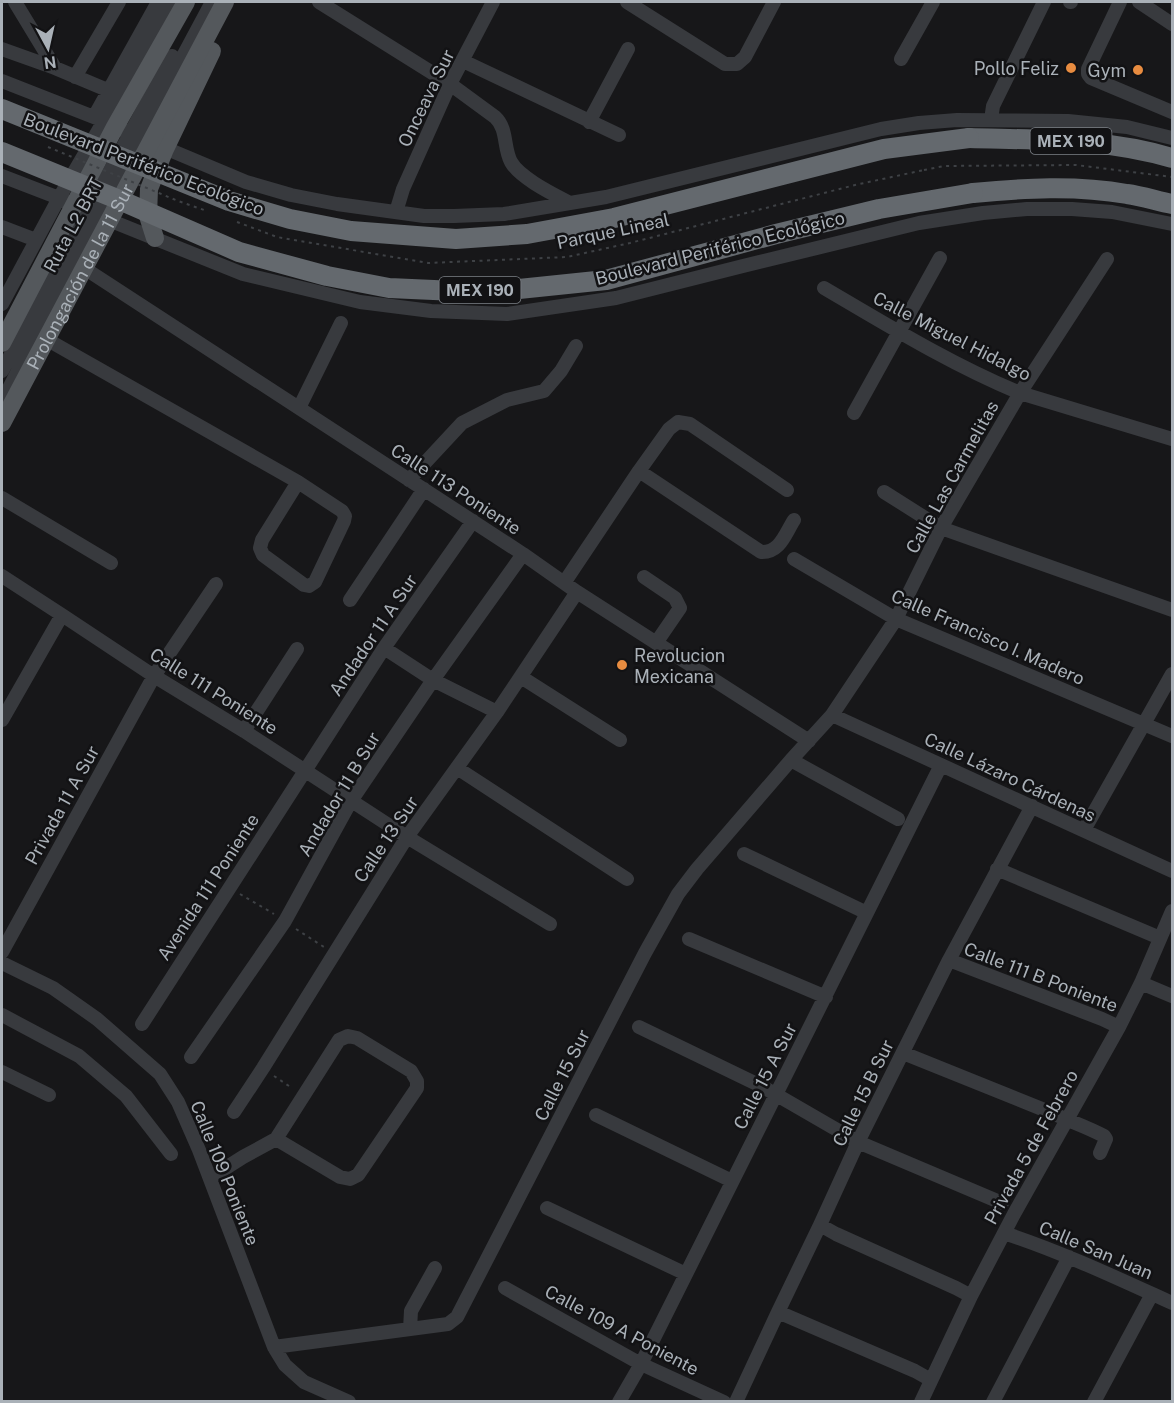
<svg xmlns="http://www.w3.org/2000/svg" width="1174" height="1403" font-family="'Public Sans',sans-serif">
<rect width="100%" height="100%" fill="#171719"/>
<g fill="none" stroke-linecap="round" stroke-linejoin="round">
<!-- path -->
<path stroke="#3e4145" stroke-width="2" stroke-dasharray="3 4.5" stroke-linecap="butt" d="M 924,170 L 944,166 L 1076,165 L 1172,177
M 240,894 L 274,914
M 296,929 L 324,947
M 274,1076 L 292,1088"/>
<!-- minor -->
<path stroke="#383a3e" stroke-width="14" d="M 15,2 L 55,68
M 319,2 L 450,84 L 495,117 C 508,129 503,147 511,162 C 520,178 553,194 570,203
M 627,2 L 725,64 L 737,64 L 745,57 L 774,2
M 1070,2 L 1071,2
M 1120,2 L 1088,69 L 1088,74 L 1091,78 L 1172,112
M 1139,2 L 1172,24
M 2,49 L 55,68 L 105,89
M 901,59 L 933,2
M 463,61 L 619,135
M 75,77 L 119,2
M 2,81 L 104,121 L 115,127 L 246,182 L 291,195 L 337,204 L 424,216 L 454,216 L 504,214 L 606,197 L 881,129 L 919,123 L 957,120 L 1068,121 L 1127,127 L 1172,138
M 94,117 L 158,2
M 991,120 L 993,106 L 1044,2
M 589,122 L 628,49
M 2,176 L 59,198 L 89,212 L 243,274 L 360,302 L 431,311 L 507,314 L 616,298 L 743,266 L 919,223 L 983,213 L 1027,209 L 1072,209 L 1112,212 L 1172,224
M 396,212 L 403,189 L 450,84 L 493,2
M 2,227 L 36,240
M 84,268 L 523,554 L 577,592 L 809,741
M 824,288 C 887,325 952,365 1020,393 L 1172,439
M 2,304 L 59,198 L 116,100 L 170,2
M 46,339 L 298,482 L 342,511 L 345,516 L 344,521 L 315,582 L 309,586 L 304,585 L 263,555 L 260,548 L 262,540 L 298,482
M 2,371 L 172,56
M 2,402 L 98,215 L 212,2
M 299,408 L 341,323
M 854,413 L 940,258
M 639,471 L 761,552 C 780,553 785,534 794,520
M 409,480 L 462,423 L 507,400 L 544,391 L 561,371 L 576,346
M 884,492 L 941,528 L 1172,610
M 2,498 L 111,563
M 794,559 L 896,619 L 1172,736
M 2,576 L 62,615 L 154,676 L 244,731 L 407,837 L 550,924
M 644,577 L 675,598 L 680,608 L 656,643
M 564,583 L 639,471 L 669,429 L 678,422 L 690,424 L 787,490
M 350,600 L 424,489
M 384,648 L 433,680 L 497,712
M 521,677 L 620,740
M 832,715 L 1172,871
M 2,720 L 62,615
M 244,731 L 297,649
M 791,760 L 898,819
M 457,768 L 627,879
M 1084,830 L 1172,674
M 744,854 L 867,913
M 997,869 L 1160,938
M 689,939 L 826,997
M 2,952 L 154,676 L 216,584
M 949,960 L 1102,1019 L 1119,1027
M 2,963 L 53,988 L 97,1019 L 160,1074 L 178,1102 L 199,1150 L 274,1347 L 285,1365 L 304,1382 L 349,1402
M 1141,983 L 1172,996
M 2,1015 L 79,1056 L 126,1096 L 171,1154
M 142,1024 L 384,648 L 473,521
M 639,1027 L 763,1087 L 858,1142 L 1002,1203
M 903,1053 L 1052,1113 C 1069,1121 1087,1127 1104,1136 L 1106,1139 L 1100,1153
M 191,1057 L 285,921 L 351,801 L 433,680 L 523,554
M 2,1072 L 49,1095
M 234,1112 L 263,1068 L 407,837 L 497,712 L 577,592
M 596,1115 L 732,1181
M 210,1178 L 243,1157 L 276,1139 L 339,1040 L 348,1036 L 357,1038 L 411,1071 L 417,1081 L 417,1088 L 358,1175 L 350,1179 L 340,1177 L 276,1139
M 547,1208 L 686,1274
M 820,1225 L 836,1234 L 956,1288 L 971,1296
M 1004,1233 C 1062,1252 1117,1278 1172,1303
M 505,1288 L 641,1364 L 724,1402
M 778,1312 L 915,1371 L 931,1380
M 410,1329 L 411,1311 L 435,1268
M 274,1347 L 448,1324 L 457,1317 L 645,953 L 678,894 L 697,869 L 791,760 L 832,715 L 896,619 L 941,528 L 1020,393 L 1107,259
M 619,1402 L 641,1364 L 941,765
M 736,1402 L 778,1312 L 820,1225 L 858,1142 L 949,960 L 1032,806
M 921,1402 L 971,1296 L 1014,1214 L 1119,1027 L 1141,983 L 1172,911
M 993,1402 L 1069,1257
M 1094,1402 L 1152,1294"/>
<!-- major -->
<g stroke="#54585c" stroke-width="18">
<path d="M 155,238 L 148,216 L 149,189 L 165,149 L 212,51"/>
<path d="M 2,343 L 115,127 L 186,2"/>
<path id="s1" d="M 2,423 L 225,2"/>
</g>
<!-- highway -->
<path stroke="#64696e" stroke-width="20" d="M 969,138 C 1038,140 1106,138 1172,158
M 973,193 C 1024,188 1076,185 1127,194 C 1142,196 1157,201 1172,204"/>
<!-- path-bridge -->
<path stroke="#3e4145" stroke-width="2" stroke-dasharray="3 4.5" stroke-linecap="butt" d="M 48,147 L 178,201 L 204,210
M 237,222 L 277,237 L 428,263 L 567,257 L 630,243 L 855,185 L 924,170"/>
<!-- highway-bridge -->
<path stroke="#64696e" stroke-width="20" d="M 2,109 L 229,201 L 290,219 L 351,231 L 456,239 L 527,234 L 614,218 L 884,149 L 969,138
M 2,152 L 122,201 L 239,252 L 327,276 L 389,288 L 456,291 L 519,289 L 606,280 L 776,234 L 879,209 L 973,193"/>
</g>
<!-- markers -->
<g fill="#e88c40" stroke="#121214" stroke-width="2">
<circle cx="1071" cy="68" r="6"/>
<circle cx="1138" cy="70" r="6"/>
<circle cx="622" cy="665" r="6"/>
</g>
<g text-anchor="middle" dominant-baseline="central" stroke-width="5" stroke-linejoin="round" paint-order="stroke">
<!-- shield labels -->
<g fill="#121214" stroke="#7c8187" stroke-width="1.5">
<rect x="1030.5" y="128" width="81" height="26" rx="4.5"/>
<rect x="439.5" y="277" width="81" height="26" rx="4.5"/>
</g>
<g font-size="16" font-weight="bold" fill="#aab1b8">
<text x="1071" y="141">MEX 190</text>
<text x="480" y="290">MEX 190</text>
</g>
<!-- poi labels -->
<g font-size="18" fill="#aab1b8" stroke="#121214" text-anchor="end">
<text x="1059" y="68">Pollo Feliz</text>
<text x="1126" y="70">Gym</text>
<text x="634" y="655" text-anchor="start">Revolucion<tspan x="634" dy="21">Mexicana</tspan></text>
</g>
<!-- street labels -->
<g font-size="18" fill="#aab1b8" stroke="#121214">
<text transform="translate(426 98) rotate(-64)">Onceava Sur</text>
<text transform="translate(144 164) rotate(21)">Boulevard Periférico Ecológico</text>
<text transform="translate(73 225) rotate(-62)">Ruta L2 BRT</text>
<text transform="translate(613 231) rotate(-12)">Parque Lineal</text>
<text transform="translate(720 248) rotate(-14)">Boulevard Periférico Ecológico</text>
<text stroke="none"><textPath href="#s1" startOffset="166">Prolongación de la 11 Sur</textPath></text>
<text transform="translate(952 336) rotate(27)">Calle Miguel Hidalgo</text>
<text transform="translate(952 477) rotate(-61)">Calle Las Carmelitas</text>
<text transform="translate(456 489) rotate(33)">Calle 113 Poniente</text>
<text transform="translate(373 635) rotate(-56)">Andador 11 A Sur</text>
<text transform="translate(988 637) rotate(24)">Calle Francisco I. Madero</text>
<text transform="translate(214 691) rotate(32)">Calle 111 Poniente</text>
<text transform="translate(1010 777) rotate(25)">Calle Lázaro Cárdenas</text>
<text transform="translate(339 794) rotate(-59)">Andador 11 B Sur</text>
<text transform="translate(62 805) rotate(-61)">Privada 11 A Sur</text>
<text transform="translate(386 839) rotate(-56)">Calle 13 Sur</text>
<text transform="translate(208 887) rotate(-57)">Avenida 111 Poniente</text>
<text transform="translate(1041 977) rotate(21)">Calle 111 B Poniente</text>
<text transform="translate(562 1075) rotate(-63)">Calle 15 Sur</text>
<text transform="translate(765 1076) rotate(-63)">Calle 15 A Sur</text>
<text transform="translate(863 1093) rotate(-64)">Calle 15 B Sur</text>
<text transform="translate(1031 1147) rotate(-61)">Privada 5 de Febrero</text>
<text transform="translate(225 1173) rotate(68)">Calle 109 Poniente</text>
<text transform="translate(1096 1250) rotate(23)">Calle San Juan</text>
<text transform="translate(622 1330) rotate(28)">Calle 109 A Poniente</text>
</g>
</g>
<!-- border -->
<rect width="1174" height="1403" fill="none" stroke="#aab1b8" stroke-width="6"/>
<!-- north arrow -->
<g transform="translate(48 48) rotate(172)" stroke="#121214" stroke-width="4.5" paint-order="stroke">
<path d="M0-4.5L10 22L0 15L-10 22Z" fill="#aab1b8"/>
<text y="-9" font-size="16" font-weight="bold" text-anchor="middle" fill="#aab1b8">N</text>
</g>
</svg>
